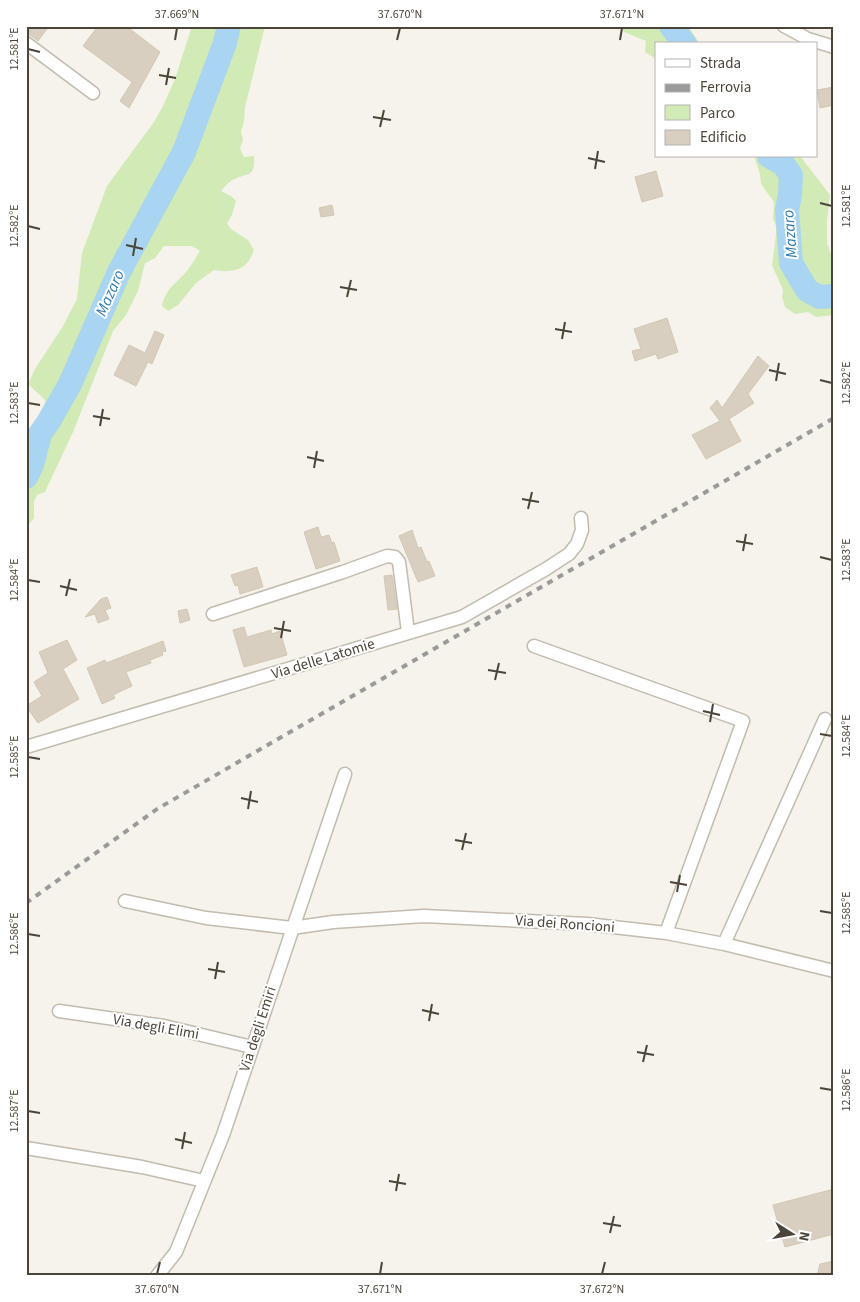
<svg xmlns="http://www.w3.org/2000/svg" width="860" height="1302" font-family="'Source Sans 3',sans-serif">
<rect width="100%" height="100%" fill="#f6f3ec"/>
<!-- green -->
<path fill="#d2eab5" d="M 192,26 L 265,26 L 245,107 L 244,122 L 241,131 L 243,140 L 240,148 L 244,157 L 254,156 C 256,181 244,171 230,182 C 226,184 224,188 221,191 L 231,196 L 236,201 L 232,215 L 227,223 L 231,229 L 248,240 L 254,250 C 252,255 249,262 245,265 C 237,272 224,272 214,270 L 196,283 L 178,305 L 168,311 L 162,306 C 165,288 179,282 189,268 C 193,263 196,257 200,251 L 192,246 L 164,246 L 155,258 L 145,263 L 138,291 L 126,315 L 113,331 L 73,432 L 45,492 L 37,495 L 34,501 L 34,518 L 26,528 C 26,519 24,487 27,480 C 34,466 40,455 41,439 L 47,433 L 49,422 L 35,442 L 26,470 C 26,447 27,432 44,414 L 45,400 L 28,384 L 35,369 L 63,326 L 77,299 L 82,253 L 107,186 L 154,122 L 163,106 L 175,79 Z
M 621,26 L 688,26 L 700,44 L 656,44 L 656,59 L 645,52 L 646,41 L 624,32 Z
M 754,156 L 800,156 L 830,195 L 827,221 L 827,243 L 834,262 L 834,315 L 816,317 L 808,312 L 795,314 L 785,307 L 782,297 L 783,290 L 772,265 L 776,235 L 776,226 L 773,219 L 774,202 L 761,184 L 760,174 Z"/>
<!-- water -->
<path fill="#a9d4f2" d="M 49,421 L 47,433 L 41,439 C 41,453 36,470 26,481 L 26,470 L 37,433 Z"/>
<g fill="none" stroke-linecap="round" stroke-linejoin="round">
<!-- river -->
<path stroke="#a9d4f2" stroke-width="24" d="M 671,26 L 685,44
M 769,156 L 783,164 L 791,175 L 790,195 L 787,210 L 791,263 L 807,290 L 819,297 L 834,296
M 26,477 L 32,465 L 40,434 L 49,421 L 70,384 L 119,272 L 184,152 L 225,43 L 229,26"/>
</g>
<!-- building -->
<path fill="#d8cfc1" stroke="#d3c7b4" d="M 26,26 L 49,26 L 38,41 L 26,32 Z
M 98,26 L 126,26 L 160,52 L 129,108 L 120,101 L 132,82 L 83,46 Z
M 834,87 L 834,105 L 820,108 L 817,90 Z
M 656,171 L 663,196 L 642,202 L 635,177 Z
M 332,205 L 334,215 L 321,217 L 319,208 Z
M 667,318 L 678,352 L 658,359 L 656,354 L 635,361 L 632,351 L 641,349 L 634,329 Z
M 155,331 L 164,335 L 152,364 L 148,362 L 136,386 L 114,375 L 129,345 L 145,353 Z
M 758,356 L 769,366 L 748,394 L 754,403 L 729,419 L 741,441 L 706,459 L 692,435 L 720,421 L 710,408 L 717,400 L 722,408 Z
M 318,527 L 321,537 L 329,535 L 332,543 L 334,542 L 340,561 L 316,569 L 304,532 Z
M 412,530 L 418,548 L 421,547 L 427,562 L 429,561 L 435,576 L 418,582 L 399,536 Z
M 257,567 L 263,587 L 240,594 L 238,585 L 235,586 L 231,575 Z
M 392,575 L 397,609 L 388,610 L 384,576 Z
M 107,597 L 111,608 L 105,610 L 109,619 L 98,623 L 95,614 L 85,617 L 101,599 Z
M 187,609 L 190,620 L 180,623 L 178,611 Z
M 244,627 L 247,637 L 271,630 L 272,634 L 280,631 L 287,655 L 244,667 L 233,630 Z
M 67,640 L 77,660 L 63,669 L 79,699 L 38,723 L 26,706 L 42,696 L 34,682 L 48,673 L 39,652 Z
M 163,641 L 166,651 L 162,652 L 163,655 L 150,660 L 151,663 L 126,672 L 132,686 L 113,695 L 115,698 L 102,704 L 87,668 L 105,660 L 106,663 Z
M 834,1189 L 834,1234 L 785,1247 L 773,1205 Z
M 834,1261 L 834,1276 L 817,1276 L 820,1264 Z"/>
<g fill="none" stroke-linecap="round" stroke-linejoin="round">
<!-- street casing -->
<g stroke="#c2bbae" stroke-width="15">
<path id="street" d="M 784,26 L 808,39 L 834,47
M 26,43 L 93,93
M 213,614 L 343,572 L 387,556 L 395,557 L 399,562 L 408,632
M 534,646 L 743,721 L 666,933
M 26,747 L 462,617 L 546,569 L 569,554 L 577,544 L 582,530 L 581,518
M 125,901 L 206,918 L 292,928 L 333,922 L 424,916 L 587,924 L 666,933 L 724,944 L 834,971
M 724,944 L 825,719
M 59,1011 L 164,1026 L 252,1047
M 26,1148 L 142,1167 L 204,1181
M 157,1276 L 176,1252 L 223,1135 L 345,774"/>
</g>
<!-- street -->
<use href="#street" stroke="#fff" stroke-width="12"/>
<!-- rail -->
<path stroke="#9a9a9a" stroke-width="4" stroke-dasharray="6 6" stroke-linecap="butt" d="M 26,903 L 157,809 L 834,418"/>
</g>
<!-- ticks -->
<path fill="none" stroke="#4b4439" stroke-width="2" d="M 175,40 L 177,28M 397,40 L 400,28M 620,40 L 622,28M 28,49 L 40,52M 159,75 L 176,78M 166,85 L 169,68M 373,117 L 391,120M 380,127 L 384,110M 588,158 L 605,162M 595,169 L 598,151M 820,203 L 832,206M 28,226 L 40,229M 126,245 L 143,249M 133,256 L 136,238M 340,287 L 357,290M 347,297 L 351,280M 555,329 L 572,332M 562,339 L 565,322M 769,370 L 786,374M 820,380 L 832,383M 776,381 L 779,363M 28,403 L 40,405M 93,416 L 110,419M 100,426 L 103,409M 307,457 L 324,461M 314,468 L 317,451M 522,499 L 539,502M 528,509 L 532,492M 736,541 L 753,544M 743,551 L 746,534M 820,557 L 832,560M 28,580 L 40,582M 60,586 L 77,590M 66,596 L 70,579M 274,628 L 291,631M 281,638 L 284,621M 488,670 L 506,673M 495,680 L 499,663M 703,711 L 720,715M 710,722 L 713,704M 820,734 L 832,736M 28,757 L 40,759M 241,798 L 258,802M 248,809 L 251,791M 455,840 L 472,843M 462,850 L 466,833M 670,882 L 687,885M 677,892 L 680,875M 820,911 L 832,913M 28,934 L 40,936M 208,969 L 225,972M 215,979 L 218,962M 422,1010 L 439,1014M 429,1021 L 432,1004M 637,1052 L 654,1055M 643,1062 L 647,1045M 820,1088 L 832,1090M 28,1111 L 40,1113M 175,1139 L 192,1143M 182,1149 L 185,1132M 389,1181 L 406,1184M 396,1191 L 399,1174M 603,1223 L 621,1226M 610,1233 L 614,1216M 157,1274 L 160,1262M 380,1274 L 382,1262M 602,1274 L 605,1262"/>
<g text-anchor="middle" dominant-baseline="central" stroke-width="4" stroke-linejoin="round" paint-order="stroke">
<!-- street labels -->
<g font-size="15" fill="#4b4439" stroke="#fff">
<text transform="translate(323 659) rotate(-17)">Via delle Latomie</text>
<text transform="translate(565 924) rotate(4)">Via dei Roncioni</text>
<text transform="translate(156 1027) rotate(10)">Via degli Elimi</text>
<text transform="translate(258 1029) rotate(-72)">Via degli Emiri</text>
</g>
<!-- water labels -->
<g font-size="16" font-style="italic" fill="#2e7ab2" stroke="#fff">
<text transform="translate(790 234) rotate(-94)">Mazaro</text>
<text transform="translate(110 293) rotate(-66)">Mazaro</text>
</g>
</g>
<!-- border -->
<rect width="860" height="1302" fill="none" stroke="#ffffff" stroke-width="55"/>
<!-- legend -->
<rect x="655" y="42" width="162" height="115" fill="#ffffff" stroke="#b7b4b0"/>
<rect x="665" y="59" width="25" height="8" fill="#ffffff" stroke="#b7b4b0"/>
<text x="700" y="68" font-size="15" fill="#4b4439">Strada</text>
<rect x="665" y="84" width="25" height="8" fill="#9a9a9a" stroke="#b7b4b0"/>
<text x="700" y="92" font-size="15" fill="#4b4439">Ferrovia</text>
<rect x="665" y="105" width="25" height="15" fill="#d2eab5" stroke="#b7b4b0"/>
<text x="700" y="118" font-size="15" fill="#4b4439">Parco</text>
<rect x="665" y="130" width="25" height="15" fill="#d8cfc1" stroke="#b7b4b0"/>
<text x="700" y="142" font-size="15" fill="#4b4439">Edificio</text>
<!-- north arrow -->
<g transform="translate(792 1234) rotate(101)" stroke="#ffffff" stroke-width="4" paint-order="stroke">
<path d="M0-4L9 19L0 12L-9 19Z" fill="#4b4439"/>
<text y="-8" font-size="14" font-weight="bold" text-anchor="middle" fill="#4b4439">N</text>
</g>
<rect x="28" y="28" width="804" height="1246" fill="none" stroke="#4b4439" stroke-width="2"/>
<g font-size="12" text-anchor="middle" fill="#4b4439">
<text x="177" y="18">37.669°N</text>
<text x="400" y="18">37.670°N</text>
<text x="622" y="18">37.671°N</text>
<text transform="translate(14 49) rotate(-90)" y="4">12.581°E</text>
<text transform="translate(846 206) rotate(-90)" y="4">12.581°E</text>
<text transform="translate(14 226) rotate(-90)" y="4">12.582°E</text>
<text transform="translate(846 383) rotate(-90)" y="4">12.582°E</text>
<text transform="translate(14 403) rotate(-90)" y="4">12.583°E</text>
<text transform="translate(846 560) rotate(-90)" y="4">12.583°E</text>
<text transform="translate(14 580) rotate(-90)" y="4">12.584°E</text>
<text transform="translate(846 736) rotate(-90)" y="4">12.584°E</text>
<text transform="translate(14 757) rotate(-90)" y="4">12.585°E</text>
<text transform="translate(846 913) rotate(-90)" y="4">12.585°E</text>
<text transform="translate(14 934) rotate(-90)" y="4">12.586°E</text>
<text transform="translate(846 1090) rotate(-90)" y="4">12.586°E</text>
<text transform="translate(14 1111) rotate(-90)" y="4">12.587°E</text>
<text x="157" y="1293">37.670°N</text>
<text x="380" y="1293">37.671°N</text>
<text x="602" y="1293">37.672°N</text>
</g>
</svg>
